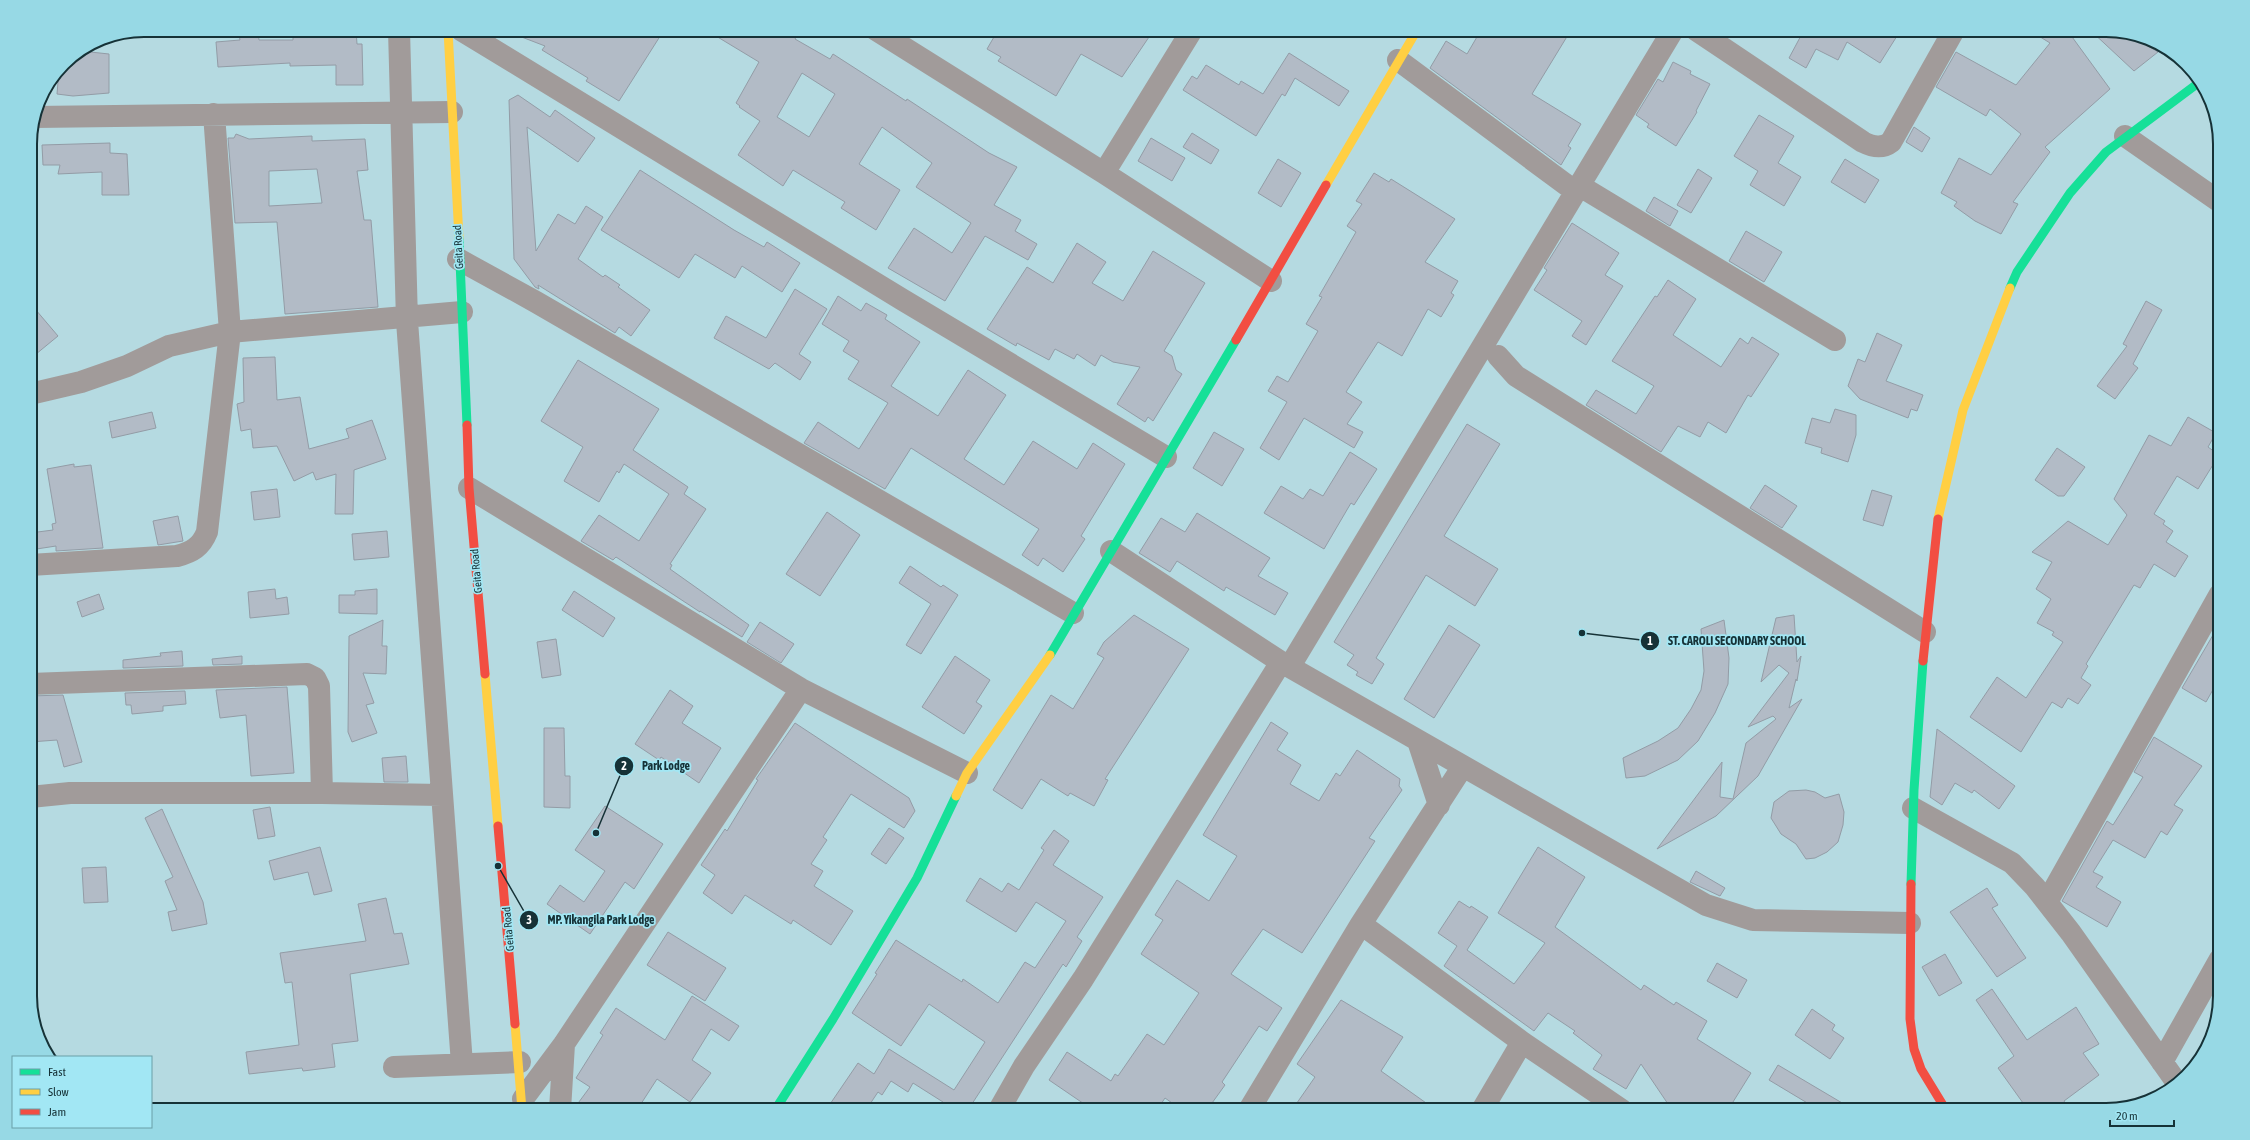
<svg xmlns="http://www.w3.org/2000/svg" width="2250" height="1140" font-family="'Asap Condensed',sans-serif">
<rect width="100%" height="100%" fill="#b5dae1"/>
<!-- building -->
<path fill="#b2bbc6" stroke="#939ca6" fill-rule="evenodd" d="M 293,30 L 356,30 L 357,44 L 362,44 L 363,85 L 336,85 L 336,65 L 290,66 L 290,63 L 218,67 L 216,42 L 240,40 L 239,35 L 258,32 L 259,40 L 293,40 Z
M 664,30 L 619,101 L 586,81 L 588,78 L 542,50 L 545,46 L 506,31 Z
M 706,30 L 800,30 L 795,39 L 830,59 L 833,54 L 906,101 L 907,99 L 989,153 L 1017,167 L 994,205 L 1021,220 L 1015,231 L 1037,244 L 1028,260 L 985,236 L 945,301 L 888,268 L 914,228 L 952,253 L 971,223 L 916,187 L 932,163 L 882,127 L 859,164 L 900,190 L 876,230 L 841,208 L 845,202 L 793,170 L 783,186 L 738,155 L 760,121 L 739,107 L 740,106 L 736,103 L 759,62 ZM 802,73 L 835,94 L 809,137 L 777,117 Z
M 998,30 L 1139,30 L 1149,37 L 1122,77 L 1081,54 L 1056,96 L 998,61 L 1001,57 L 987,49 Z
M 1481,30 L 1571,30 L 1532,94 L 1581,124 L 1568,146 L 1571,148 L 1561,165 L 1430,68 L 1446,41 L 1467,54 Z
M 1804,30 L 1887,30 L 1897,36 L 1880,63 L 1847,42 L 1838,60 L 1816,49 L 1806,68 L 1789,58 Z
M 2029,30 L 2067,30 L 2110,89 L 2045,147 L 2050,152 L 2013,202 L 2018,204 L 2001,234 L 1975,221 L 1954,206 L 1957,202 L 1941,193 L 1959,158 L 1991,175 L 2021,134 L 1990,109 L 1986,116 L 1936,87 L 1956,52 L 2016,85 L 2050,43 Z
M 2090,30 L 2106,30 L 2130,35 L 2158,52 L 2134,71 Z
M 81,51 L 109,54 L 109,93 L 73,96 L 57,94 L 59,70 L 63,63 Z
M 1289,53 L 1349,91 L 1339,106 L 1295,78 L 1285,96 L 1282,94 L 1256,136 L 1183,90 L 1192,76 L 1197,79 L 1206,65 L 1239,85 L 1241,81 L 1263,94 Z
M 1673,62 L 1691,71 L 1690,74 L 1710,84 L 1696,111 L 1697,112 L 1676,146 L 1647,127 L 1649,124 L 1636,115 L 1658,79 L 1663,82 Z
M 518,95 L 550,117 L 555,110 L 595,138 L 578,162 L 527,127 L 536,251 L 558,214 L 575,224 L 586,206 L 603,217 L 578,259 L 603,277 L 605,275 L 620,285 L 618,287 L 650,310 L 631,336 L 619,327 L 615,333 L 538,285 L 539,289 L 535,287 L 514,259 L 509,100 Z
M 1759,115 L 1794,136 L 1778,163 L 1801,177 L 1784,206 L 1750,185 L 1758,171 L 1734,156 Z
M 1914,127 L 1930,138 L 1922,152 L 1906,142 Z
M 1192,133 L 1219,150 L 1211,164 L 1183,147 Z
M 236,134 L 249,139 L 312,136 L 312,141 L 365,139 L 368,170 L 357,171 L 364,220 L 371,220 L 378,307 L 285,314 L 277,222 L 235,223 L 228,138 L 234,138 ZM 317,169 L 322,203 L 269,206 L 269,171 Z
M 1151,138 L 1185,158 L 1172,181 L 1138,161 Z
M 110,143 L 110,153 L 127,154 L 129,195 L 102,195 L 102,172 L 58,174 L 60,165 L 43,165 L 42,145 Z
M 1278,159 L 1301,173 L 1281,207 L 1258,193 Z
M 1845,159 L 1879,180 L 1865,203 L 1831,182 Z
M 1698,169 L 1712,178 L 1691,213 L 1677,205 Z
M 640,170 L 734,230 L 764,247 L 767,242 L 800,263 L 782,292 L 742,266 L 735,278 L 695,254 L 679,278 L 601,230 Z
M 1374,173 L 1389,182 L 1391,179 L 1455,219 L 1425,262 L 1458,281 L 1451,293 L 1454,295 L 1441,317 L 1428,309 L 1402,356 L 1378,342 L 1346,392 L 1362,402 L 1347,424 L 1363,432 L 1354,448 L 1304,418 L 1279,460 L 1260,448 L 1287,402 L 1268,391 L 1277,376 L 1288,382 L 1318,331 L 1306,324 L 1322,297 L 1319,296 L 1356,232 L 1347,226 L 1362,204 L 1356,201 Z
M 1654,197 L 1678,211 L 1670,226 L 1646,211 Z
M 1572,223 L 1619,253 L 1605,275 L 1623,286 L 1586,345 L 1572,336 L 1582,321 L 1534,290 L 1547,270 L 1544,268 Z
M 1746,231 L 1782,252 L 1764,282 L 1729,261 Z
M 1077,243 L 1106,262 L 1092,283 L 1123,301 L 1153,251 L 1205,283 L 1164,351 L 1172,356 L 1176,370 L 1182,374 L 1153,421 L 1148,417 L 1145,422 L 1117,404 L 1140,367 L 1113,362 L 1101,355 L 1095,366 L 1077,354 L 1074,359 L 1055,349 L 1049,360 L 1017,343 L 1016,346 L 987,329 L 1027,267 L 1053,283 Z
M 1668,280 L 1696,299 L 1673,335 L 1721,367 L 1740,338 L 1748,344 L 1752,337 L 1779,354 L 1751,397 L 1748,395 L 1726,433 L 1708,422 L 1700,437 L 1678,426 L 1661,452 L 1586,405 L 1596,390 L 1636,414 L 1654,386 L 1612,361 L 1655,296 L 1657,297 Z
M 795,289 L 827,309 L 799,354 L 811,362 L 800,380 L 775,363 L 769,369 L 714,338 L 726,316 L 766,338 Z
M 838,296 L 861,311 L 866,303 L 887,315 L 885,319 L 920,342 L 891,386 L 938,416 L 968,370 L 1006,395 L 964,459 L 1004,485 L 1033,441 L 1077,469 L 1093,443 L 1125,464 L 1081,536 L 1085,539 L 1063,572 L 1043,558 L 1038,566 L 1022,555 L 1039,529 L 911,448 L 885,489 L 804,443 L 818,422 L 859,449 L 888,403 L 848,379 L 859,361 L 843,351 L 849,341 L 822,324 Z
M 2146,301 L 2162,310 L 2133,364 L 2138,368 L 2115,399 L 2097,386 L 2127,346 L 2123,344 Z
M 30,303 L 58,336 L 30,359 Z
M 1877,333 L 1902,345 L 1886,381 L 1923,395 L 1917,411 L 1911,409 L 1908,418 L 1860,399 L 1848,386 L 1858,359 L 1865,362 Z
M 275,357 L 277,400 L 300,397 L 309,449 L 349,438 L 346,429 L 372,420 L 386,459 L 354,470 L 353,514 L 335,514 L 336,474 L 316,480 L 313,472 L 294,481 L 277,446 L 253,448 L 251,429 L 241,431 L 237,404 L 244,402 L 243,358 Z
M 578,360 L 659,409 L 633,450 L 688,487 L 684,494 L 706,509 L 670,564 L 672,565 L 670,569 L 749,625 L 742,637 L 700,611 L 700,612 L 616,557 L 613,560 L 581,541 L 599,515 L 639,541 L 669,494 L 624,464 L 619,473 L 617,471 L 599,502 L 564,481 L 583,447 L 541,421 Z
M 1835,409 L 1856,415 L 1856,435 L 1848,462 L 1821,453 L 1822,448 L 1805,443 L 1812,418 L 1830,423 Z
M 152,412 L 156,428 L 112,438 L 109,422 Z
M 2188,417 L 2216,433 L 2208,447 L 2219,455 L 2198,489 L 2177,476 L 2154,514 L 2165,521 L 2163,524 L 2173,531 L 2166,542 L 2188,556 L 2175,577 L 2154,564 L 2140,588 L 2134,585 L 2086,664 L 2088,666 L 2081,678 L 2091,685 L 2078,704 L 2068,698 L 2062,708 L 2052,702 L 2021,752 L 1970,717 L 1997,677 L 2026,698 L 2063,642 L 2052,635 L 2054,632 L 2037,623 L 2051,599 L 2036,589 L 2052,562 L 2032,552 L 2068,521 L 2108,545 L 2127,515 L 2114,499 L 2149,435 L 2171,446 Z
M 1467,424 L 1500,444 L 1444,536 L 1498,569 L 1475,606 L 1426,575 L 1376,658 L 1384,664 L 1372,684 L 1356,675 L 1358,672 L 1347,665 L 1354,655 L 1334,642 Z
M 1214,432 L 1244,449 L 1222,486 L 1193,468 Z
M 2057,448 L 2085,467 L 2064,496 L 2058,496 L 2035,480 Z
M 1350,452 L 1377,469 L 1354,505 L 1351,503 L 1324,549 L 1264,513 L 1281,486 L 1303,499 L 1310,489 L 1323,496 Z
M 74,464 L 74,467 L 91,465 L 103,548 L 56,551 L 56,546 L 30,550 L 30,533 L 53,530 L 52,524 L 56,523 L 47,469 Z
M 1765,485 L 1797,506 L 1782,528 L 1750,508 Z
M 277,489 L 280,517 L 254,520 L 251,492 Z
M 1872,490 L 1892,496 L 1883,526 L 1863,520 Z
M 827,512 L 860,535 L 820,596 L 786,574 Z
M 1197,513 L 1270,558 L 1258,576 L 1288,593 L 1275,615 L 1226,587 L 1224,591 L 1177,561 L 1170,572 L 1139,553 L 1161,518 L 1185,532 Z
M 178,516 L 183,541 L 158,545 L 153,521 Z
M 387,531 L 389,557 L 354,560 L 352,534 Z
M 910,566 L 941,587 L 943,585 L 958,595 L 921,654 L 906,645 L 931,604 L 899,583 Z
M 275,589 L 276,599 L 287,597 L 289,614 L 250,618 L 248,592 Z
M 377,589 L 377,614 L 339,613 L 339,595 L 355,595 L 355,591 Z
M 574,591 L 615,618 L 603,637 L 562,610 Z
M 99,594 L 104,609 L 82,617 L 77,602 Z
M 1134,615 L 1189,649 L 1105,779 L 1108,780 L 1094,806 L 1070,793 L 1068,796 L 1041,779 L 1022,809 L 993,790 L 1051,695 L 1073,709 L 1104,658 L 1097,654 L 1104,642 Z
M 1794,615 L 1797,662 L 1801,656 L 1797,681 L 1796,679 L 1789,708 L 1802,699 L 1758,776 L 1716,816 L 1657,849 L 1722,762 L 1720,797 L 1733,799 L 1746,743 L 1776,719 L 1773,716 L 1748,727 L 1789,673 L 1779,665 L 1761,682 L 1776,618 Z
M 383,620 L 382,646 L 387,646 L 386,674 L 363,673 L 374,703 L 366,705 L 377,733 L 352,742 L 348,732 L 349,636 Z
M 1724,620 L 1729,658 L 1728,684 L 1715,713 L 1698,741 L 1678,760 L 1645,776 L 1626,778 L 1623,758 L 1658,741 L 1678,728 L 1691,709 L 1701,690 L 1704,671 L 1701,629 Z
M 760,622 L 794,644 L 781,663 L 747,642 Z
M 2220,623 L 2220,689 L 2215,686 L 2206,702 L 2182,688 Z
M 1449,625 L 1480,645 L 1434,718 L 1404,699 Z
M 556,639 L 561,675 L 542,678 L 537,642 Z
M 182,651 L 183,666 L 123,668 L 123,660 L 161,656 L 160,653 Z
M 242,656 L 242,664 L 213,665 L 212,659 Z
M 955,656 L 990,680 L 976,702 L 982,706 L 964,734 L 922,707 Z
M 287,687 L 294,773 L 251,776 L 246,715 L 220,718 L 216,690 Z
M 670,690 L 693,706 L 682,723 L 721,748 L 699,783 L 661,757 L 659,760 L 635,744 Z
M 185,691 L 186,704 L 163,706 L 163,711 L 132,714 L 131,705 L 126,705 L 125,693 Z
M 63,695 L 82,762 L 64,767 L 57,740 L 30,742 L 30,696 Z
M 1271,722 L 1288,733 L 1277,750 L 1301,765 L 1290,784 L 1319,801 L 1336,773 L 1340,776 L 1357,750 L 1400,779 L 1399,786 L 1402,790 L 1369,838 L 1375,841 L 1302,953 L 1263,929 L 1231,974 L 1282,1008 L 1267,1031 L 1259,1026 L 1222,1082 L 1225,1085 L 1207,1110 L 1182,1110 L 1165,1098 L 1157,1110 L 1093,1110 L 1049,1080 L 1067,1052 L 1111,1081 L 1115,1074 L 1118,1076 L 1147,1034 L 1164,1045 L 1199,993 L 1141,954 L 1163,920 L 1155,915 L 1177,880 L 1209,901 L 1237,856 L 1203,835 Z
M 795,723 L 909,798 L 915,811 L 904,828 L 851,794 L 823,837 L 827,840 L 811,864 L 823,871 L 814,886 L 853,911 L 831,945 L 793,920 L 791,924 L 745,895 L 732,914 L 703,893 L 715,875 L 701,865 L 725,829 L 727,831 L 758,780 L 756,779 Z
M 544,728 L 564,728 L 565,776 L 570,776 L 570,808 L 544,807 Z
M 1937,729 L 2015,786 L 1999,809 L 1974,790 L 1972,793 L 1955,783 L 1942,805 L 1930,797 Z
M 2154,737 L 2202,766 L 2174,805 L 2183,810 L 2167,835 L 2161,831 L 2145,858 L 2113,840 L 2093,872 L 2103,877 L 2096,887 L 2121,902 L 2107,927 L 2062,901 L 2107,821 L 2113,825 L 2143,777 L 2134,772 Z
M 406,756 L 408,782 L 384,782 L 382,758 Z
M 1806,790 L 1815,792 L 1825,798 L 1839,794 L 1844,812 L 1843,825 L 1838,842 L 1827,852 L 1815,858 L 1806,859 L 1796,844 L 1781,834 L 1771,818 L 1774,802 L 1789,791 Z
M 605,806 L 663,844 L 634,889 L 625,882 L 590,934 L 547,904 L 560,885 L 584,902 L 605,871 L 575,850 Z
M 270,807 L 275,836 L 258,839 L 253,810 Z
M 162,809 L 203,902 L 207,924 L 172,931 L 168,912 L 177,910 L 165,881 L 173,877 L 145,818 Z
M 889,828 L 904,838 L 886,864 L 871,854 Z
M 1054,830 L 1069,841 L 1053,865 L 1103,897 L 1077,937 L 1082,941 L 1066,967 L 1063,964 L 968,1110 L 938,1110 L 943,1102 L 913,1083 L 908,1092 L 891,1081 L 882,1095 L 878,1092 L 866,1110 L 826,1110 L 858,1063 L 874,1074 L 889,1049 L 954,1090 L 985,1042 L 929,1004 L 901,1046 L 852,1013 L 877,974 L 875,973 L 896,940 L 962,982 L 963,979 L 998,1003 L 1025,962 L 1035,968 L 1066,921 L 1036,902 L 1016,932 L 966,901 L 980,878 L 1002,892 L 1008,883 L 1019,890 L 1044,850 L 1041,848 Z
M 320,847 L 332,891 L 314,895 L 308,872 L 274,880 L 269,861 Z
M 1538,847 L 1585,877 L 1555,927 L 1641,990 L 1644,985 L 1674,1005 L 1676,1002 L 1707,1021 L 1697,1039 L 1751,1073 L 1728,1110 L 1678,1110 L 1668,1104 L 1641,1064 L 1626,1089 L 1593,1069 L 1602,1055 L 1573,1033 L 1575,1031 L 1548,1013 L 1534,1031 L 1444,966 L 1457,946 L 1438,933 L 1459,901 L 1470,908 L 1471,906 L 1488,917 L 1467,950 L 1514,984 L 1545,943 L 1498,913 Z
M 106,867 L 108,902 L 84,903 L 82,868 Z
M 1696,871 L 1725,888 L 1720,896 L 1690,882 Z
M 1987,888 L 1998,905 L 1992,908 L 2026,958 L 1997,977 L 1950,912 Z
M 386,898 L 394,934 L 402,933 L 409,964 L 350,974 L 358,1041 L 332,1044 L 335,1067 L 303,1071 L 302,1068 L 249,1074 L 246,1052 L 299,1045 L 292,982 L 285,983 L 280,953 L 366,941 L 358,904 Z
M 668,932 L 726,968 L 705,1001 L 647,965 Z
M 1945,954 L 1962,983 L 1939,996 L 1922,967 Z
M 1717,963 L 1747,980 L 1737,998 L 1707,981 Z
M 1992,989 L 2027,1040 L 2076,1007 L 2099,1044 L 2083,1053 L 2099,1075 L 2064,1101 L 2070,1110 L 2028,1110 L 1998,1068 L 2014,1056 L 1976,1000 Z
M 692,996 L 739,1026 L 729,1041 L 711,1029 L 692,1060 L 711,1073 L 690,1102 L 657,1079 L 637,1110 L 573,1110 L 590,1087 L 576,1078 L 603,1035 L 600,1033 L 616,1008 L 665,1040 Z
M 1341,1000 L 1403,1037 L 1381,1071 L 1436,1110 L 1292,1110 L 1315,1077 L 1297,1064 Z
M 1812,1009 L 1835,1025 L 1832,1030 L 1844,1038 L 1830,1059 L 1795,1035 Z
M 1778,1065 L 1854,1110 L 1819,1110 L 1769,1080 Z"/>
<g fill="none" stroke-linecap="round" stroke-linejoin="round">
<!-- street -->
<path stroke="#a19b9a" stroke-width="22" d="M 399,30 L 407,321 L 462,1064
M 461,30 L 903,300 L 1166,457
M 876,30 L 1104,173 L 1271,281
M 1696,30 L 1863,142 C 1873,147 1882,149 1891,142 L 1954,30
M 1398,60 L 1576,192
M 35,117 L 452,112
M 2125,136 L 2220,202
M 1104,173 L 1192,30
M 1580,186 L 1835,340
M 458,259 L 536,302 L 1073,613
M 1498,356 L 1516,376 L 1925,632
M 30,394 L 81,382 L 127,366 L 169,346 L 230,332 L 462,312
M 469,488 L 801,689 L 967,773
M 1111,551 L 1281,662 L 1706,905 L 1753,920 L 1910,923
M 30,565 L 177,556 C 192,552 201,547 207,532 L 230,332 L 214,114
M 1290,666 L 1673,30
M 30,684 L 307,674 L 315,678 L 319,686 L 322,793
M 1418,741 L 1439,805
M 30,797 L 70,793 L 322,793 L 442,795
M 1913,808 L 2012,863 L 2035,887 L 2071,933 L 2177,1083
M 2047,902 L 2220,594
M 1361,924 L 1522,1042 L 1622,1110
M 2162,1062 L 2220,959
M 394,1067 L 520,1062
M 523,1099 L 564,1044 L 801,689
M 560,1110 L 564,1044
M 999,1110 L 1024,1066 L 1083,979 L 1281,662
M 1249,1110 L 1361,924 L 1463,766
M 1482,1110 L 1522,1042"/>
<!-- fast -->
<path stroke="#16e098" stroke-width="9" d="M 459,238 L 467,425
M 2010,288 L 2017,272 L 2070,193 L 2106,152 L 2201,81
M 1050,655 L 1236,340
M 1911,884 L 1914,790 L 1923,661
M 775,1110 L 833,1019 L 917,878 L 956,796"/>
<!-- slow -->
<path stroke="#ffcf43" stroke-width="9" d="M 448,30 L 459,238
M 1326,185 L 1417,30
M 1938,519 L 1963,410 L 2010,288
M 485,674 L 498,826
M 956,796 L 967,773 L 1050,655
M 515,1024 L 522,1110"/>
<!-- jam -->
<path stroke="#f24e42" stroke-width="9" d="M 1236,340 L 1326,185
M 467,425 L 469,488 L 485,674
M 1923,661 L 1938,519
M 498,826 L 515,1024
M 1911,884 L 1910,1019 L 1914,1049 L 1921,1069 L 1946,1110"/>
</g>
<g text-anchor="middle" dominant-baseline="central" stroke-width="3.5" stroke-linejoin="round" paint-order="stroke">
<!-- street labels -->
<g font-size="11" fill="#163237" stroke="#a2e7f4">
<text transform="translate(458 247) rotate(-93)">Geita Road</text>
<text transform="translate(476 571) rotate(-95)">Geita Road</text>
<text transform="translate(508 929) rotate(-95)">Geita Road</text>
</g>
</g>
<!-- crop -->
<path d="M0 0H2250V1140H0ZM144 37H2106A107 107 0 0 1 2213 144V996A107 107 0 0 1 2106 1103H144A107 107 0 0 1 37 996V144A107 107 0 0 1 144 37Z" fill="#97d9e5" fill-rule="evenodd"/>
<path fill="none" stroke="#163237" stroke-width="2" d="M144 37H2106A107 107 0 0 1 2213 144V996A107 107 0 0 1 2106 1103H144A107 107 0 0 1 37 996V144A107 107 0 0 1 144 37Z"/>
<!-- callouts -->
<path fill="none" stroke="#163237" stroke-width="1.5" d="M1582 633L1650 641M596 833L624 766M498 866L529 920"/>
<g fill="#163237" stroke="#a2e7f4" stroke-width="1.5">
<circle cx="1582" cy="633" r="4"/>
<circle cx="596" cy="833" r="4"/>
<circle cx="498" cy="866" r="4"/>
<circle cx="1650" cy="641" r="10"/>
<circle cx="624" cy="766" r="10"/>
<circle cx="529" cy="920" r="10"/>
</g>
<g font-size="12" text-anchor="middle" font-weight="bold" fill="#fff">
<text x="1650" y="645">1</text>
<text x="624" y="770">2</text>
<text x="529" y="924">3</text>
</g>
<g font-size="12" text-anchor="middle" font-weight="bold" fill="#163237" stroke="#a2e7f4" stroke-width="3.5" stroke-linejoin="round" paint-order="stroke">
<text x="1737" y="645">ST. CAROLI SECONDARY SCHOOL</text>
<text x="666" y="770">Park Lodge</text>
<text x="601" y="924">MP. Yikangila Park Lodge</text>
</g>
<!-- legend -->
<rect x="12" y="1056" width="140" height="72" fill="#a2e7f4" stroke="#6a9fa8"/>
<rect x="20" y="1069" width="20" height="6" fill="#16e098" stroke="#6a9fa8"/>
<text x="48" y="1076" font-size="12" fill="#163237">Fast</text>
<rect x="20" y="1089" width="20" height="6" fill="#ffcf43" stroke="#6a9fa8"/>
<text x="48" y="1096" font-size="12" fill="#163237">Slow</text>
<rect x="20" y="1109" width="20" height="6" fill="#f24e42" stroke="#6a9fa8"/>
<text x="48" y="1116" font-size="12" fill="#163237">Jam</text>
<!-- scale -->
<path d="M2110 1120v6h64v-6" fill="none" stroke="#163237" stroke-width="2"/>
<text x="2116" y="1120" font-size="12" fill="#163237" stroke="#a2e7f4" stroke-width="3" paint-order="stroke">20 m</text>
</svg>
